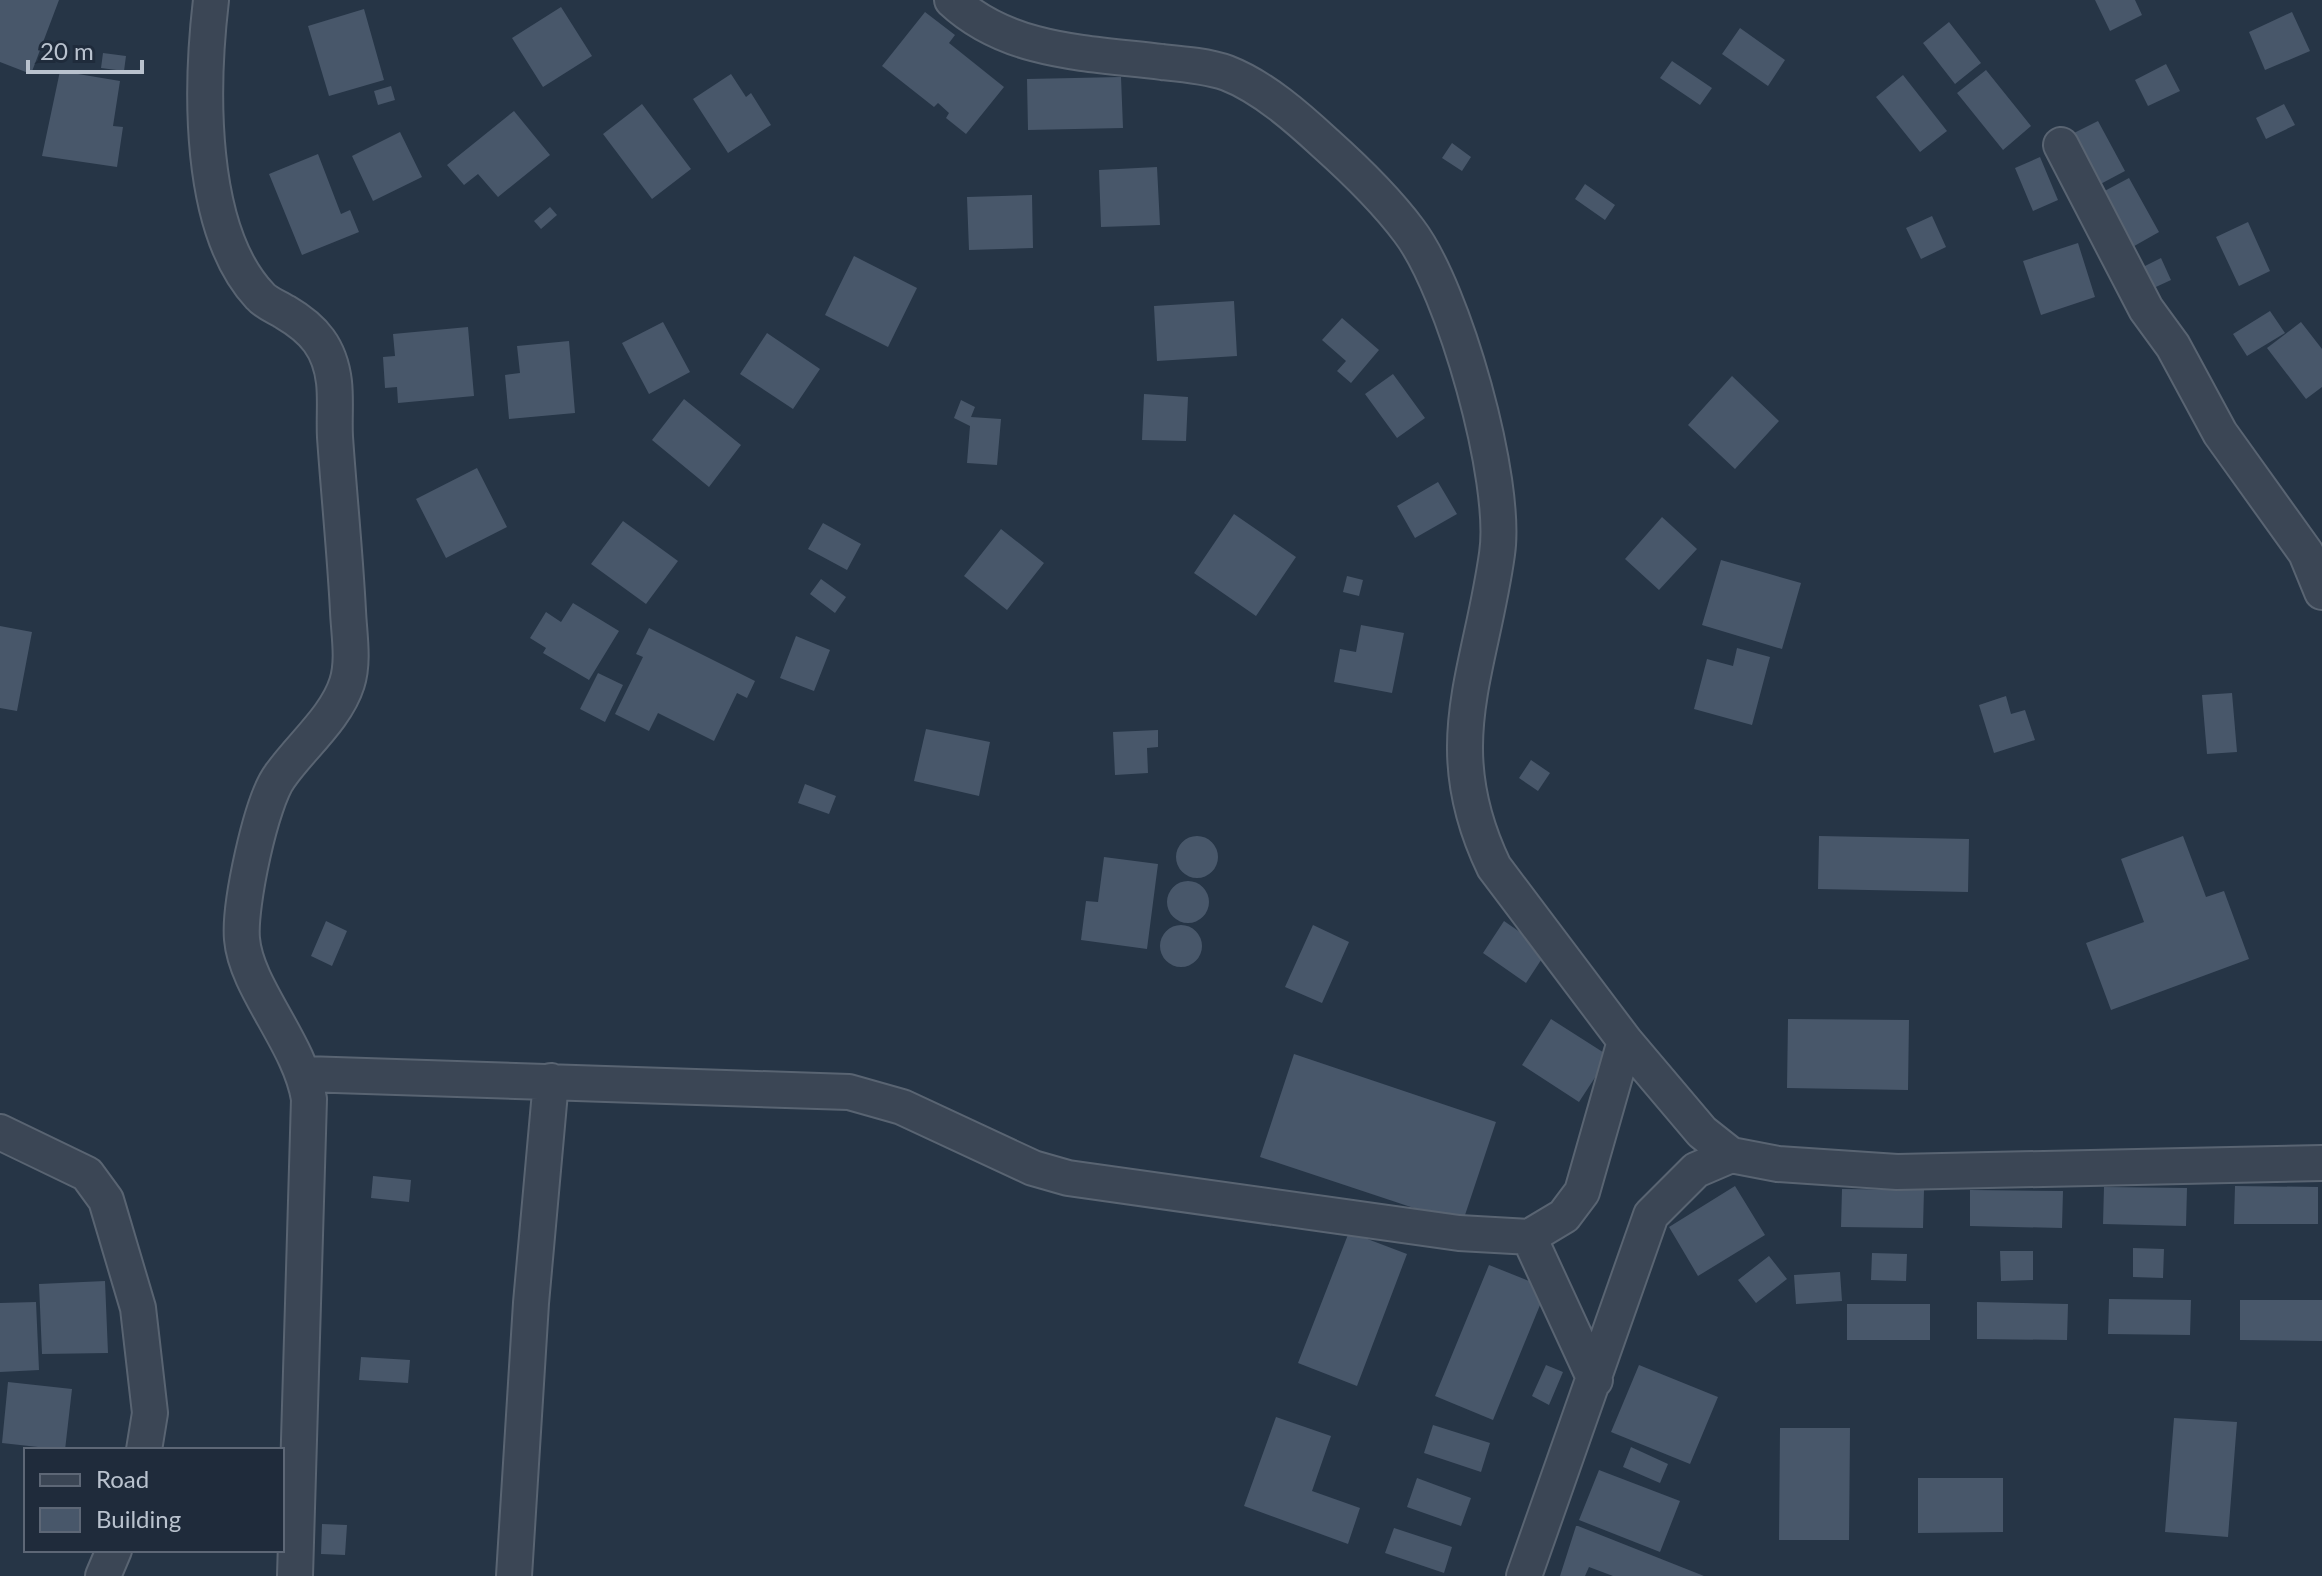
<svg xmlns="http://www.w3.org/2000/svg" width="2322" height="1576" font-family="Lato,sans-serif">
<rect width="100%" height="100%" fill="#263546"/>
<!-- building -->
<path fill="#48576a" d="M 0,0 L 59,0 L 31,74 L 0,62 Z
M 2095,0 L 2135,0 L 2142,15 L 2110,31 Z
M 561,7 L 592,56 L 543,87 L 512,38 Z
M 364,9 L 384,80 L 329,96 L 308,26 Z
M 925,12 L 955,35 L 949,43 L 1004,87 L 966,134 L 946,118 L 949,113 L 938,103 L 934,107 L 882,66 Z
M 2292,12 L 2310,51 L 2265,70 L 2249,32 Z
M 1949,22 L 1981,63 L 1955,84 L 1923,43 Z
M 1740,28 L 1785,60 L 1768,86 L 1722,54 Z
M 103,53 L 126,56 L 124,71 L 101,68 Z
M 1672,61 L 1712,88 L 1700,105 L 1660,78 Z
M 2166,64 L 2180,91 L 2148,106 L 2135,80 Z
M 1986,70 L 2031,126 L 2003,150 L 1957,93 Z
M 60,71 L 120,81 L 113,126 L 123,127 L 117,167 L 42,156 Z
M 731,74 L 746,97 L 751,93 L 771,125 L 728,153 L 693,99 Z
M 1903,75 L 1947,131 L 1920,152 L 1876,97 Z
M 1121,77 L 1123,128 L 1028,130 L 1027,79 Z
M 391,86 L 395,100 L 378,105 L 374,91 Z
M 642,104 L 691,169 L 652,199 L 603,134 Z
M 2284,104 L 2295,125 L 2266,139 L 2256,118 Z
M 514,111 L 550,155 L 498,197 L 478,174 L 464,185 L 447,165 Z
M 2098,121 L 2125,171 L 2093,188 L 2066,137 Z
M 400,132 L 422,177 L 373,201 L 352,156 Z
M 1452,143 L 1471,157 L 1462,171 L 1442,158 Z
M 318,154 L 341,214 L 350,210 L 359,232 L 302,255 L 269,174 Z
M 2040,157 L 2058,200 L 2033,211 L 2015,168 Z
M 1157,167 L 1160,225 L 1101,227 L 1099,170 Z
M 2129,178 L 2159,232 L 2129,249 L 2099,194 Z
M 1585,184 L 1615,205 L 1605,220 L 1575,199 Z
M 1032,195 L 1033,248 L 969,250 L 967,197 Z
M 550,207 L 557,215 L 541,229 L 534,221 Z
M 1932,216 L 1946,247 L 1921,259 L 1906,228 Z
M 2248,222 L 2270,271 L 2239,286 L 2216,237 Z
M 2078,243 L 2095,297 L 2041,315 L 2023,261 Z
M 854,256 L 917,288 L 888,347 L 825,315 Z
M 2161,258 L 2171,280 L 2145,292 L 2135,271 Z
M 1234,301 L 1237,356 L 1157,361 L 1154,306 Z
M 2270,311 L 2285,333 L 2247,356 L 2233,334 Z
M 1342,318 L 1379,350 L 1351,383 L 1337,371 L 1346,361 L 1322,340 Z
M 663,322 L 690,372 L 649,394 L 622,343 Z
M 2301,322 L 2322,349 L 2322,387 L 2306,399 L 2267,348 Z
M 468,327 L 474,396 L 398,403 L 397,387 L 385,388 L 383,357 L 395,356 L 393,334 Z
M 767,333 L 820,369 L 793,409 L 740,374 Z
M 569,341 L 575,413 L 509,419 L 505,375 L 520,373 L 517,346 Z
M 1393,374 L 1425,418 L 1397,438 L 1365,394 Z
M 1732,376 L 1779,421 L 1735,469 L 1688,425 Z
M 1144,394 L 1188,397 L 1186,441 L 1142,440 Z
M 684,399 L 741,445 L 709,487 L 652,440 Z
M 961,400 L 975,407 L 971,417 L 1001,419 L 997,465 L 967,463 L 970,426 L 954,418 Z
M 477,468 L 507,527 L 446,558 L 416,499 Z
M 1438,482 L 1457,514 L 1415,538 L 1397,506 Z
M 1234,514 L 1296,557 L 1256,616 L 1194,573 Z
M 1662,517 L 1697,549 L 1659,590 L 1625,559 Z
M 623,521 L 678,561 L 646,604 L 591,564 Z
M 823,523 L 861,544 L 847,570 L 808,549 Z
M 1001,529 L 1044,563 L 1007,610 L 964,576 Z
M 1721,560 L 1801,583 L 1782,649 L 1702,625 Z
M 1347,576 L 1363,580 L 1359,596 L 1343,592 Z
M 821,579 L 846,597 L 835,613 L 810,594 Z
M 573,603 L 619,631 L 589,680 L 543,653 L 546,648 L 530,638 L 546,612 L 561,622 Z
M 1361,625 L 1404,633 L 1392,693 L 1334,682 L 1340,649 L 1356,652 Z
M 0,626 L 32,632 L 17,711 L 0,708 Z
M 649,628 L 755,681 L 747,698 L 737,693 L 714,741 L 658,713 L 649,731 L 615,714 L 643,657 L 636,654 Z
M 796,636 L 830,650 L 814,691 L 780,678 Z
M 1737,648 L 1770,657 L 1752,725 L 1694,709 L 1707,659 L 1733,666 Z
M 598,673 L 623,685 L 605,722 L 580,709 Z
M 2232,693 L 2237,752 L 2207,754 L 2202,695 Z
M 2006,696 L 2011,714 L 2025,710 L 2035,740 L 1994,753 L 1979,705 Z
M 926,729 L 990,742 L 979,796 L 914,781 Z
M 1158,730 L 1158,747 L 1147,748 L 1148,773 L 1115,775 L 1113,732 Z
M 1531,760 L 1550,773 L 1538,791 L 1519,778 Z
M 805,784 L 836,796 L 829,814 L 798,803 Z
M1176 857a21 21 0 1 1 42 0a21 21 0 1 1-42 0Z
M 1819,836 L 1969,839 L 1968,892 L 1818,889 Z
M 2183,836 L 2206,897 L 2224,891 L 2249,959 L 2111,1010 L 2086,943 L 2144,922 L 2121,859 Z
M 1104,857 L 1158,864 L 1147,949 L 1081,940 L 1086,901 L 1098,902 Z
M1167 902a21 21 0 1 1 42 0a21 21 0 1 1-42 0Z
M 326,921 L 347,931 L 332,966 L 311,956 Z
M 1504,921 L 1547,951 L 1526,983 L 1483,953 Z
M1160 946a21 21 0 1 1 42 0a21 21 0 1 1-42 0Z
M 1313,925 L 1349,942 L 1322,1003 L 1285,987 Z
M 1551,1019 L 1609,1056 L 1579,1102 L 1522,1065 Z
M 1788,1019 L 1909,1020 L 1908,1090 L 1787,1088 Z
M 1294,1054 L 1496,1122 L 1462,1224 L 1260,1157 Z
M 373,1176 L 411,1180 L 409,1202 L 371,1198 Z
M 1735,1186 L 1765,1235 L 1698,1276 L 1669,1227 Z
M 2235,1186 L 2318,1187 L 2318,1224 L 2234,1224 Z
M 2104,1187 L 2187,1188 L 2186,1226 L 2103,1224 Z
M 1842,1189 L 1924,1190 L 1923,1228 L 1841,1227 Z
M 1970,1190 L 2063,1191 L 2062,1228 L 1970,1226 Z
M 1349,1232 L 1407,1254 L 1357,1386 L 1298,1363 Z
M 2133,1248 L 2164,1249 L 2163,1278 L 2133,1277 Z
M 2000,1251 L 2033,1251 L 2033,1280 L 2001,1281 Z
M 1872,1253 L 1907,1254 L 1906,1281 L 1871,1280 Z
M 1769,1256 L 1787,1279 L 1756,1303 L 1738,1280 Z
M 1489,1265 L 1547,1288 L 1493,1420 L 1435,1396 Z
M 1840,1272 L 1842,1301 L 1796,1304 L 1794,1275 Z
M 105,1281 L 108,1353 L 42,1354 L 39,1284 Z
M 2109,1299 L 2191,1300 L 2190,1335 L 2108,1334 Z
M 2240,1300 L 2322,1300 L 2322,1341 L 2240,1340 Z
M 36,1302 L 39,1370 L 0,1372 L 0,1303 Z
M 1977,1302 L 2068,1304 L 2067,1340 L 1977,1339 Z
M 1847,1304 L 1930,1304 L 1930,1340 L 1847,1340 Z
M 361,1357 L 410,1360 L 408,1383 L 359,1380 Z
M 1546,1365 L 1563,1372 L 1549,1405 L 1532,1396 Z
M 1639,1365 L 1718,1397 L 1690,1464 L 1611,1432 Z
M 8,1382 L 72,1389 L 65,1450 L 2,1443 Z
M 1276,1417 L 1331,1436 L 1312,1491 L 1360,1508 L 1348,1544 L 1244,1506 Z
M 2174,1418 L 2237,1422 L 2228,1537 L 2165,1532 Z
M 1433,1425 L 1490,1443 L 1481,1472 L 1424,1453 Z
M 1780,1428 L 1850,1428 L 1849,1540 L 1779,1540 Z
M 1631,1447 L 1668,1464 L 1660,1483 L 1623,1467 Z
M 1599,1470 L 1680,1501 L 1660,1552 L 1579,1520 Z
M 1417,1478 L 1471,1498 L 1461,1526 L 1407,1507 Z
M 1918,1478 L 2003,1478 L 2003,1532 L 1918,1533 Z
M 322,1524 L 347,1525 L 345,1555 L 321,1554 Z
M 1576,1526 L 1578,1526 L 1704,1576 L 1613,1576 L 1589,1567 L 1585,1576 L 1560,1576 Z
M 1394,1528 L 1452,1547 L 1444,1573 L 1385,1553 Z"/>
<g fill="none" stroke-linecap="round" stroke-linejoin="round">
<!-- street casing -->
<g stroke="#596472" stroke-width="38">
<path id="street" d="M 211,0 C 201,85 197,229 260,296 C 266,303 277,307 285,312 C 314,329 330,348 334,382 C 336,400 334,419 335,437 C 339,495 345,553 348,611 C 349,634 354,661 347,683 C 336,718 301,746 280,776 C 261,801 239,906 242,939 C 246,988 300,1043 309,1099 L 295,1576
M 952,0 C 1009,53 1088,53 1162,62 C 1183,64 1207,66 1227,73 C 1263,87 1298,118 1325,143 C 1354,169 1386,200 1409,231 C 1454,290 1508,481 1497,554 C 1480,675 1436,746 1494,867 L 1625,1041 L 1582,1192 L 1564,1216 L 1529,1237 L 1595,1380
M 2061,145 L 2146,309 L 2173,346 L 2220,433 L 2306,553 L 2322,592
M 1625,1041 L 1702,1132 L 1731,1155
M 305,1074 L 849,1092 L 902,1107 L 1033,1168 L 1068,1178 L 1459,1233 L 1529,1237
M 0,1132 L 87,1174 L 106,1200 L 138,1308 L 150,1413 L 144,1450
M 103,1576 L 114,1550
M 514,1576 L 531,1303 L 551,1081
M 1524,1576 L 1651,1215 L 1696,1170 L 1731,1155 L 1778,1164 L 1897,1172 L 2322,1163"/>
</g>
<!-- street -->
<use href="#street" stroke="#3b4655" stroke-width="34"/>
</g>
<!-- legend -->
<rect x="24" y="1448" width="260" height="104" fill="#1f2b3b" stroke="#5d6776" stroke-width="2"/>
<rect x="40" y="1474" width="40" height="12" fill="#3b4655" stroke="#5d6776" stroke-width="2"/>
<text x="96" y="1488" font-size="24" fill="#b9c2ce">Road</text>
<rect x="40" y="1508" width="40" height="24" fill="#48576a" stroke="#5d6776" stroke-width="2"/>
<text x="96" y="1528" font-size="24" fill="#b9c2ce">Building</text>
<!-- scale -->
<path d="M28 60v12h114v-12" fill="none" stroke="#b9c2ce" stroke-width="4"/>
<text x="40" y="60" font-size="24" fill="#b9c2ce" stroke="#1f2b3b" stroke-width="6" paint-order="stroke">20 m</text>
</svg>
